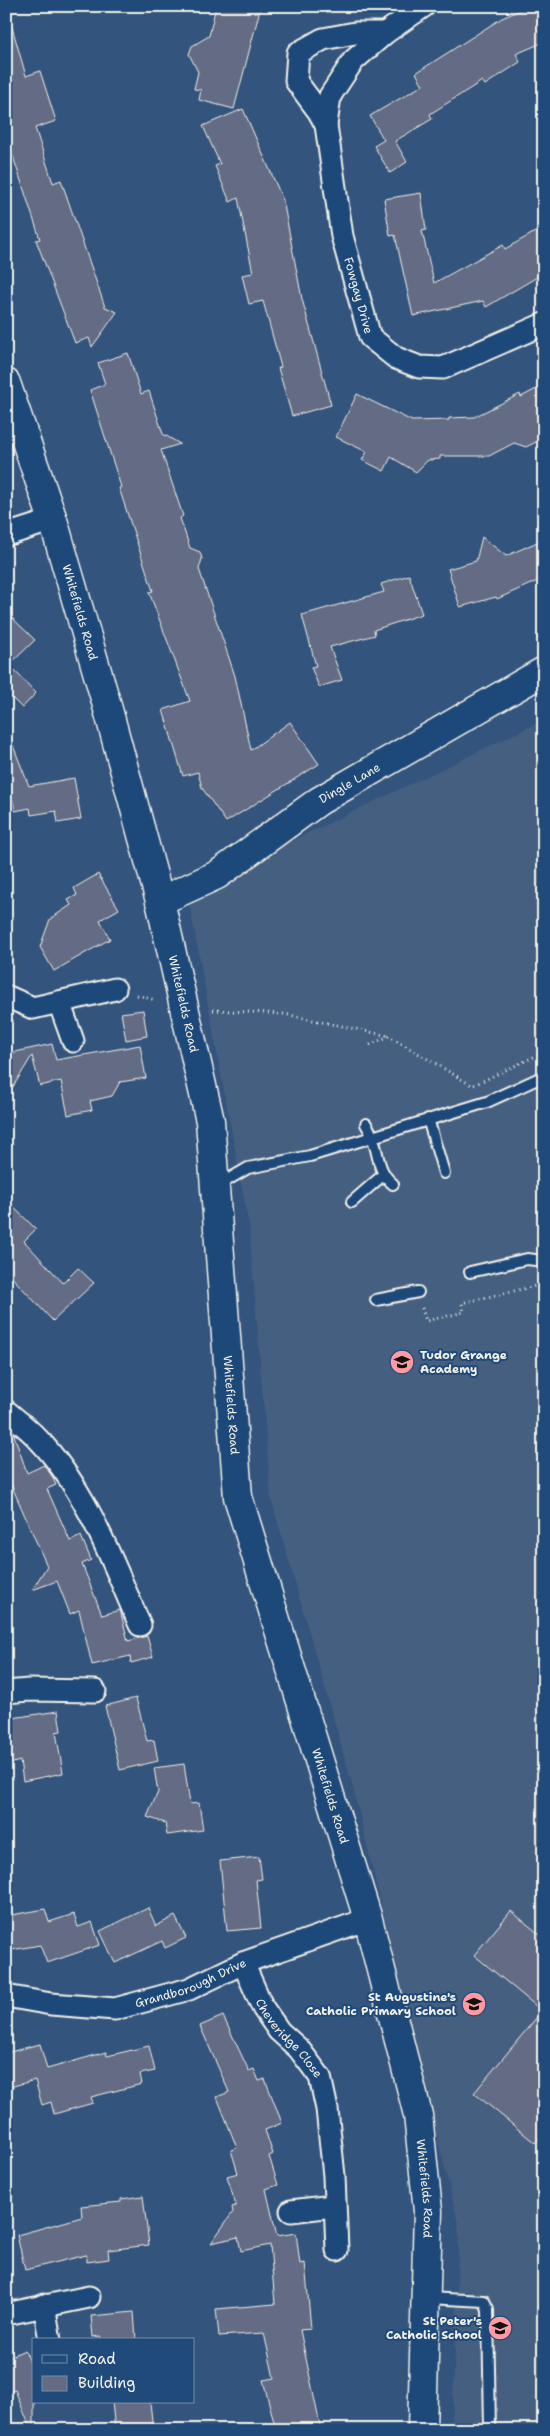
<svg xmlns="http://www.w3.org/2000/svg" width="550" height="2436" font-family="'Shantell Sans',sans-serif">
<rect width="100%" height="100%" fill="#33547d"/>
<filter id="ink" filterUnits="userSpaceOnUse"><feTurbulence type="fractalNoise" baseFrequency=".02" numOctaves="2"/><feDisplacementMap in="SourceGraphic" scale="10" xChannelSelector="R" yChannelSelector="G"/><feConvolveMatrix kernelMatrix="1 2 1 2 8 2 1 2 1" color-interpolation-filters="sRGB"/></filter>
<g filter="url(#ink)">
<!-- built -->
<path fill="#455e81" d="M 544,720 L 544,2430 L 452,2430 L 459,2227 L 352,1784 L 271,1498 L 249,1226 L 187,891 Z"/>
<!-- building -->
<path fill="#636c84" stroke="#f4f1e8" d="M 216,6 L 261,6 L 234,109 L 199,100 L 201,90 L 194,89 L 198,72 L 189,54 L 192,46 L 209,36 Z
M 530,6 L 544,6 L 544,42 L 516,54 L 520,62 L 485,85 L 482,81 L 430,114 L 432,119 L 395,141 L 407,162 L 390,173 L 374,146 L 384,140 L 370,116 L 423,85 L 416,73 L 502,18 Z
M 12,27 L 26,76 L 40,71 L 56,121 L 35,128 L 53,183 L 61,180 L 105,307 L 117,312 L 92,347 L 89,338 L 75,343 L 36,240 L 40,239 L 6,135 L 6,28 Z
M 243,109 L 283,200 L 302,299 L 331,405 L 292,416 L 278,368 L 281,367 L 263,301 L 249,304 L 242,275 L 253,273 L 238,198 L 230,202 L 215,166 L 220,164 L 203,126 Z
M 421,193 L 426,230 L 422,231 L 434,283 L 503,245 L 505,249 L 544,227 L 544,273 L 486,307 L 483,301 L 413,316 L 395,235 L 390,236 L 384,199 Z
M 128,353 L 141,394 L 149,391 L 163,434 L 180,444 L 161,450 L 183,516 L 180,518 L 190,548 L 200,552 L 202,559 L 199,569 L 235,676 L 251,750 L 290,722 L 319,764 L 226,822 L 202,788 L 198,772 L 183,776 L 163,710 L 190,701 L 149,592 L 153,591 L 119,488 L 121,487 L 90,390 L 105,384 L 98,363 Z
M 544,385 L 544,438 L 526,447 L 514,443 L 489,456 L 440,456 L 440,459 L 428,460 L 416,472 L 391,457 L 384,471 L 362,460 L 367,452 L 336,437 L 357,394 L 412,421 L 449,420 L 449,418 L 474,417 L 520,394 L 521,397 Z
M 482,537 L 506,556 L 544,539 L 544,578 L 497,599 L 496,597 L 460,607 L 448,569 L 476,561 Z
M 409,575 L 422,614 L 374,630 L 375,635 L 330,647 L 342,680 L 319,687 L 311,667 L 316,666 L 302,615 L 384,592 L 381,584 Z
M 6,612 L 35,640 L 9,665 L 36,693 L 22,708 L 6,692 Z
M 12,743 L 29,786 L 74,778 L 81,819 L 58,823 L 56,811 L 31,815 L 30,808 L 15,811 L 6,765 L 6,745 Z
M 98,874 L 119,909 L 100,920 L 110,939 L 54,971 L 40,947 L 50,919 L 71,905 L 68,900 L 77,895 L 74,888 Z
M 143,1010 L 147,1036 L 126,1040 L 121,1013 Z
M 52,1044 L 56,1060 L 140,1045 L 146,1078 L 120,1082 L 112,1096 L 90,1101 L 92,1110 L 68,1115 L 61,1081 L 40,1086 L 32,1056 L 6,1098 L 6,1054 Z
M 6,1200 L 36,1229 L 24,1241 L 63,1283 L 78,1268 L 94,1283 L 53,1321 L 6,1271 Z
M 6,1427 L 13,1432 L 27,1473 L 44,1465 L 52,1476 L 56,1485 L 47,1489 L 70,1541 L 81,1536 L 91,1560 L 82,1564 L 102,1615 L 120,1610 L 128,1641 L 147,1636 L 153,1657 L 131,1663 L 130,1656 L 92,1665 L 79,1610 L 70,1614 L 57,1581 L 32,1590 L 47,1566 L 6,1473 Z
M 136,1698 L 147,1741 L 154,1740 L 158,1761 L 120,1770 L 105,1706 Z
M 58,1711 L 61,1731 L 56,1732 L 63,1773 L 23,1781 L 20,1761 L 6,1765 L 6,1719 Z
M 184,1764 L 190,1804 L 199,1803 L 203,1830 L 167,1835 L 165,1823 L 147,1817 L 158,1792 L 154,1768 Z
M 259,1857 L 262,1879 L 256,1880 L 261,1928 L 227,1931 L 220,1861 Z
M 148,1908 L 156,1926 L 175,1916 L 186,1938 L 165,1948 L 162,1941 L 115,1963 L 100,1931 Z
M 45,1909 L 49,1922 L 74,1914 L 78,1927 L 92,1922 L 100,1945 L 47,1963 L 40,1945 L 6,1951 L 6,1916 Z
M 511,1911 L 544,1938 L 544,2133 L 535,2143 L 474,2093 L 542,2011 L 474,1955 Z
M 223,2016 L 249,2071 L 254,2069 L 259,2081 L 265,2079 L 282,2123 L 265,2130 L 273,2154 L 269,2156 L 278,2185 L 266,2189 L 277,2236 L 296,2233 L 300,2264 L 305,2263 L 311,2329 L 300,2330 L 321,2430 L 276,2430 L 263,2380 L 274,2378 L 264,2333 L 219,2336 L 216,2309 L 275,2304 L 270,2245 L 241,2251 L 238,2237 L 211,2243 L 233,2212 L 232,2207 L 236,2206 L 227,2176 L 238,2173 L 231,2150 L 237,2148 L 217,2097 L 229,2092 L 200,2026 Z
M 40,2044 L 47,2069 L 106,2052 L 107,2056 L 149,2046 L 155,2071 L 140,2074 L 142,2084 L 91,2097 L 93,2103 L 54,2114 L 51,2102 L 42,2105 L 35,2080 L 6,2088 L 6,2053 Z
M 143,2196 L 149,2245 L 108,2250 L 109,2259 L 87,2262 L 86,2255 L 25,2270 L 17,2235 L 82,2217 L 81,2206 L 121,2202 L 121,2199 Z
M 134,2312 L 136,2340 L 101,2340 L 100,2336 L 93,2337 L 91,2316 Z
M 25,2350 L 34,2372 L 34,2430 L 31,2430 L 15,2390 L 6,2393 L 6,2358 Z
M 112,2402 L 150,2402 L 153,2430 L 115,2430 Z"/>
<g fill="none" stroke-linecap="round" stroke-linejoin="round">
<!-- lane casing -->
<g stroke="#f4f1e8" stroke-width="14">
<path id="lane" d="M 428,1119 L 444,1173
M 366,1124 C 381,1146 373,1168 393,1184
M 217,1186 L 248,1168 L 310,1156 L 487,1102 L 544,1076
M 352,1202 L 383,1175
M 470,1272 L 527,1259 L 544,1261
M 376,1300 L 418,1292
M 428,2298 L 484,2301 L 488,2309 L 490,2430"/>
</g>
<!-- street casing -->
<g stroke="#f4f1e8" stroke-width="25">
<g id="street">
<path id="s1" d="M 424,6 L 385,33 L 353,61 L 330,96 L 326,125 L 342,236 L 370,337 L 396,358 L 419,367 L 443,368 L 544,324"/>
<path d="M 326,125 L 319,112 L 296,81 L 298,53 L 323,39 L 355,33 L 385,33"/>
<path d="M 6,535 L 53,520"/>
<path d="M 6,996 L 33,1008 L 115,989"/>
<path d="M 59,1002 L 73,1041"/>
<path d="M 6,1411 C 17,1420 29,1429 38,1439 C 87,1490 112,1561 140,1625"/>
<path d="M 6,1692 L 29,1690 L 95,1691"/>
<path id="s2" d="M 243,1963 L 263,2008 L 279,2031 L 299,2049 L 320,2077 L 327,2109 L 334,2176 L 337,2250"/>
<path id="s3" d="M 6,1996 L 51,2004 L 115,2009 L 189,1989 L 243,1963 L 368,1919"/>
<path d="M 291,2211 L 333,2206"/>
<path d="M 44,2305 L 50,2340"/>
<path d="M 6,2314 L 89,2297"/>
</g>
</g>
<!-- secondary casing -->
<g stroke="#f4f1e8" stroke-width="31">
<g id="secondary">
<path id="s4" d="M 6,383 L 53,520 L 106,702 L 160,901 L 210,1121 L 238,1497 L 368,1919 L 418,2115 L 428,2211 L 422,2430"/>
<path id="s5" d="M 160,901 L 217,875 L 319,801 L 544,671"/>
</g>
</g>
<!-- path -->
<path stroke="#f4f1e8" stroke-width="3" stroke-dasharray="1 4" stroke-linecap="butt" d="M 137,995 L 155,1000
M 213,1010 L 284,1014 L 389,1036
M 370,1045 L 389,1036 L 473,1086
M 474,1085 L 544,1052
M 422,1308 L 426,1321 L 464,1312 L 462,1303 L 544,1284"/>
<!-- lane -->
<use href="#lane" stroke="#1f4a7a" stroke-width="10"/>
<!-- street -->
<use href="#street" stroke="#1f4a7a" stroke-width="21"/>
<!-- secondary -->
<use href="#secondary" stroke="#1f4a7a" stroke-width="28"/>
</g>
</g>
<!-- icons -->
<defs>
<g id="school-disc" transform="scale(1.25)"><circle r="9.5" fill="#ff9aa2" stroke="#1f4a7a"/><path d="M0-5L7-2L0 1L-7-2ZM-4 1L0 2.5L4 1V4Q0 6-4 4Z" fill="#111"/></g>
</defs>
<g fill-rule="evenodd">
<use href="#school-disc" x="402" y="1362"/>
<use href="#school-disc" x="474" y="2004"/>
<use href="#school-disc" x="500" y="2328"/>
</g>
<g text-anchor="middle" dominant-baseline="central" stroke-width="4" stroke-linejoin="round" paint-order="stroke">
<!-- street labels -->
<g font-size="12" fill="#f4f1e8" stroke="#1f4a7a">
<text stroke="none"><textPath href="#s1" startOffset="335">Fowgay Drive</textPath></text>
<text stroke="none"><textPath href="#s4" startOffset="241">Whitefields Road</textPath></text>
<text stroke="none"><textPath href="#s5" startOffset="224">Dingle Lane</textPath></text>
<text stroke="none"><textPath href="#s4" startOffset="646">Whitefields Road</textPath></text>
<text stroke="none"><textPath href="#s4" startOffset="1051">Whitefields Road</textPath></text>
<text stroke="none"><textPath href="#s4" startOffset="1456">Whitefields Road</textPath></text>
<text stroke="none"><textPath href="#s3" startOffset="190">Grandborough Drive</textPath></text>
<text stroke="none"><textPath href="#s2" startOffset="89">Cheveridge Close</textPath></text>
<text stroke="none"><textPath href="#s4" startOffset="1861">Whitefields Road</textPath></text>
</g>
<!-- poi labels -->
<g font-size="12" font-weight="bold" fill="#f4f1e8" stroke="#1f4a7a" text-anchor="end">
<text x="420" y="1355" text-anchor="start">Tudor Grange<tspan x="420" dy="14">Academy</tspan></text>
<text x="456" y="1997">St Augustine's<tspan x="456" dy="14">Catholic Primary School</tspan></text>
<text x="482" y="2321">St Peter's<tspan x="482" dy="14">Catholic School</tspan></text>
</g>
</g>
<!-- margin -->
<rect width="550" height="2436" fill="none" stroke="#1f4a7a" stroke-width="25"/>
<rect x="12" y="12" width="525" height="2411" fill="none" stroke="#f4f1e8" stroke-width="2" filter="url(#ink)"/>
<!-- legend -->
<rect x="32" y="2338" width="162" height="65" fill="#1f4a7a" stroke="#748da6"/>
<rect x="42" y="2355" width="25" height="8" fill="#1f4a7a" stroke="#748da6"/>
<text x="78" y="2364" font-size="15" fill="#f4f1e8">Road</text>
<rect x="42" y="2376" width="25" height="15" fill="#636c84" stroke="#748da6"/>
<text x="78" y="2388" font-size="15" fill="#f4f1e8">Building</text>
</svg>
